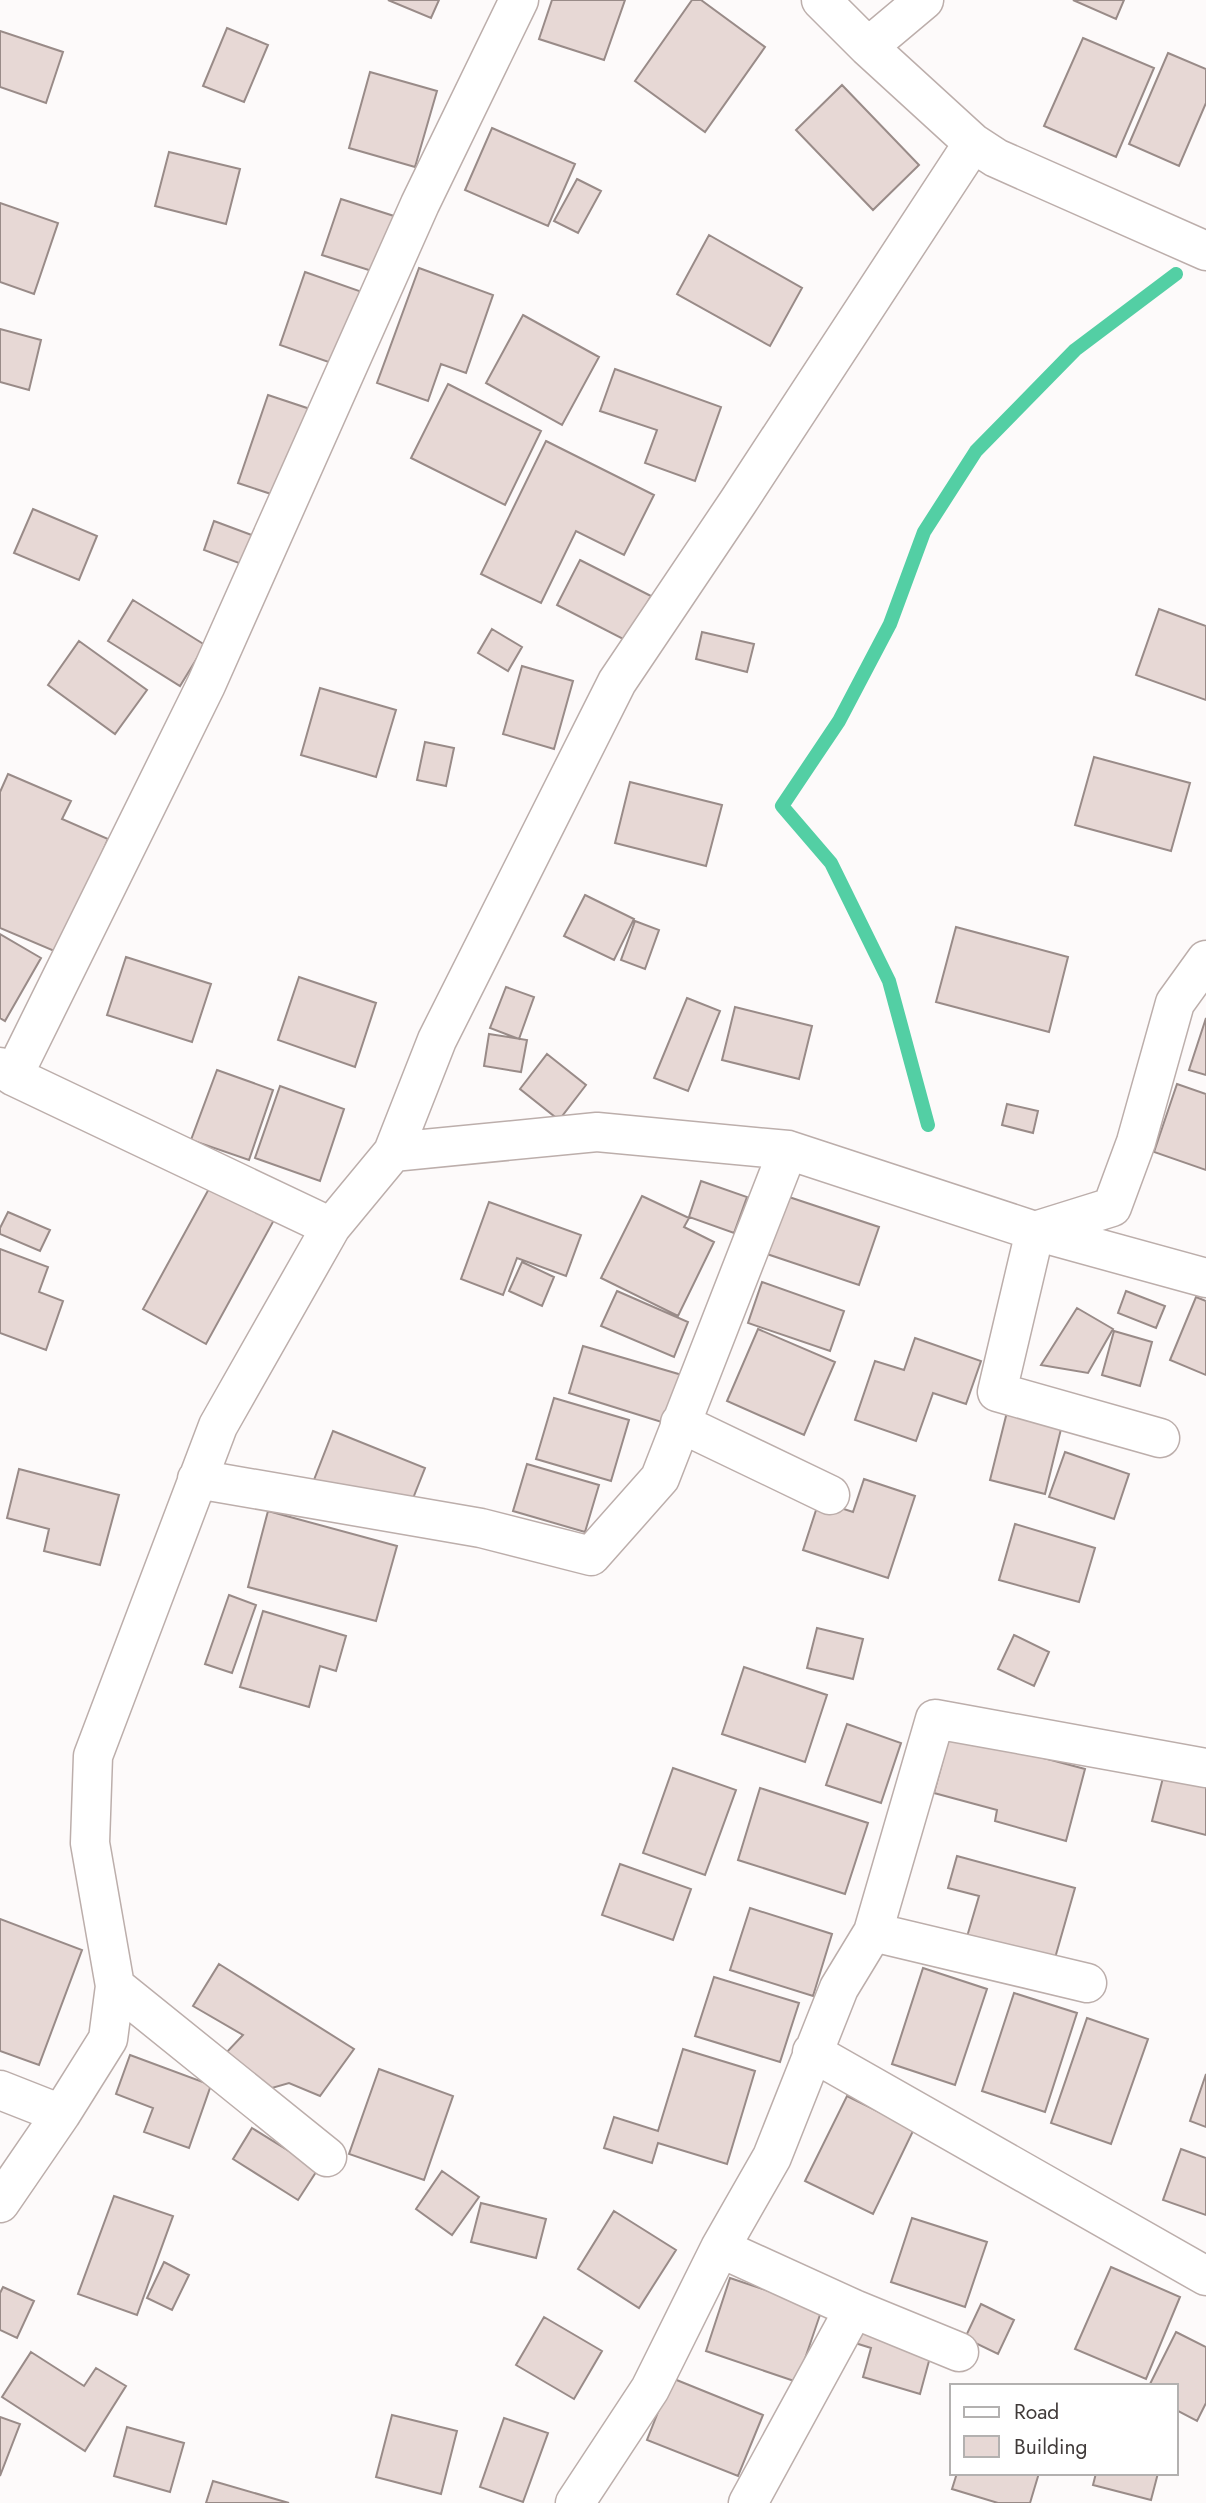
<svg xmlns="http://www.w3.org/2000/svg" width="1206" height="2503" font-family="Jost,sans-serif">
<rect width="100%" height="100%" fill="#fdfafa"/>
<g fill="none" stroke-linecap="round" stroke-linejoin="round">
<!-- stream -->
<path stroke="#53cfa4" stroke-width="14" d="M 928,1125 L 889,981 L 831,863 L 782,806 L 839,721 L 890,624 L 924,532 L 976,451 L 1075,350 L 1176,274"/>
</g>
<!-- building -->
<path fill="#e7d8d5" stroke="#998b88" stroke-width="2" d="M 388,0 L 439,0 L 431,18 Z
M 552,0 L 625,0 L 604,60 L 539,39 Z
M 692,0 L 701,0 L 765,47 L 705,132 L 635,81 Z
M 1073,0 L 1124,0 L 1116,19 Z
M 227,28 L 268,45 L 244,102 L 203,86 Z
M 0,31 L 63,52 L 46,103 L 0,87 Z
M 1083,38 L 1154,68 L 1116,157 L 1044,126 Z
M 1168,53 L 1206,69 L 1206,103 L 1179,166 L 1129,144 Z
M 370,72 L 437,91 L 415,167 L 349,148 Z
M 842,85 L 919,165 L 873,210 L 796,130 Z
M 492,128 L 575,164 L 548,226 L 465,190 Z
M 169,152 L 240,169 L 226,224 L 155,206 Z
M 577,179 L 601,191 L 578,233 L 554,221 Z
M 341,199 L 394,216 L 375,272 L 322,255 Z
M 0,203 L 58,223 L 34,294 L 0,282 Z
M 709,235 L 802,288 L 770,346 L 677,294 Z
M 419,268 L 493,295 L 466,373 L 441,364 L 428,401 L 377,383 Z
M 305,272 L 365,293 L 340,366 L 280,345 Z
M 523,315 L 599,357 L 562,425 L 486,383 Z
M 0,329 L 41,340 L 29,390 L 0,382 Z
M 615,369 L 721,407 L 695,481 L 645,463 L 657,430 L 600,411 Z
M 448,384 L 541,431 L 505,505 L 411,458 Z
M 268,395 L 322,413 L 292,501 L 238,483 Z
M 546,441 L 654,495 L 624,555 L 576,531 L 541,603 L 481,574 Z
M 33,509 L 97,536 L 79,580 L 14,553 Z
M 214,521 L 257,537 L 247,566 L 204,550 Z
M 580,560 L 651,596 L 627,641 L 557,605 Z
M 133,600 L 205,645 L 180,686 L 108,641 Z
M 1159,609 L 1206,626 L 1206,700 L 1136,675 Z
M 492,629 L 522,647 L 508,671 L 478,653 Z
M 702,632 L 754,644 L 747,672 L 696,659 Z
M 79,641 L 147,690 L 115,734 L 48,685 Z
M 522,666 L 573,681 L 554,749 L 503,734 Z
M 320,688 L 396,710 L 376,777 L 301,755 Z
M 425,742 L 454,748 L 446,786 L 417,780 Z
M 1094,757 L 1190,783 L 1171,851 L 1075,825 Z
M 8,774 L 71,801 L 62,819 L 108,839 L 59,953 L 0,928 L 0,792 Z
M 630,782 L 722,805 L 706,866 L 615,843 Z
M 585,895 L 634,919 L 614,960 L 564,936 Z
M 635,921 L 659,930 L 645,969 L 621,960 Z
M 956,927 L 1068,957 L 1049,1032 L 936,1002 Z
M 0,934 L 41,958 L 5,1021 L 0,1018 Z
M 126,957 L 211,984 L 192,1042 L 107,1015 Z
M 299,977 L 376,1003 L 355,1067 L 278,1040 Z
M 506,987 L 534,997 L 519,1039 L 490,1028 Z
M 687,998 L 720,1011 L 688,1091 L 654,1078 Z
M 735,1007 L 812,1026 L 799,1079 L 722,1060 Z
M 1206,1018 L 1206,1075 L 1189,1070 Z
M 489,1034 L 527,1040 L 521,1072 L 484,1066 Z
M 547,1054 L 586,1085 L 559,1120 L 520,1089 Z
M 217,1070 L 273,1090 L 249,1160 L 191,1140 Z
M 1177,1084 L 1206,1094 L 1206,1170 L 1154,1152 Z
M 280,1086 L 344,1109 L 320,1181 L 255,1158 Z
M 1007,1104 L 1038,1111 L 1033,1133 L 1002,1125 Z
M 701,1181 L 747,1197 L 734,1233 L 689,1217 Z
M 211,1185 L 274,1220 L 206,1344 L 143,1309 Z
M 783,1195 L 879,1227 L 859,1285 L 764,1253 Z
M 642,1196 L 689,1218 L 684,1227 L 714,1242 L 678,1316 L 601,1278 Z
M 489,1202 L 581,1235 L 566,1276 L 517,1258 L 503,1295 L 461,1279 Z
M 8,1212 L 50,1230 L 40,1251 L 0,1234 L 0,1228 Z
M 0,1249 L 48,1267 L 39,1292 L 63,1301 L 46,1350 L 0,1333 Z
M 522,1262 L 554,1277 L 542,1306 L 509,1291 Z
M 762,1282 L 844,1311 L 830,1351 L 748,1323 Z
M 617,1291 L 688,1322 L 674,1357 L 601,1326 Z
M 1126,1291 L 1165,1306 L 1156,1328 L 1118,1313 Z
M 1196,1297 L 1206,1301 L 1206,1375 L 1170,1360 Z
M 1077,1308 L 1113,1329 L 1088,1373 L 1041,1365 Z
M 758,1329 L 835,1362 L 804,1435 L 727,1401 Z
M 1114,1331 L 1152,1342 L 1140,1386 L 1102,1375 Z
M 915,1338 L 981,1361 L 966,1404 L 933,1393 L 916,1441 L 855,1420 L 875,1361 L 904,1370 Z
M 583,1346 L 682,1375 L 668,1424 L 569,1393 Z
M 554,1398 L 629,1420 L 611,1481 L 536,1459 Z
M 1008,1408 L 1063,1421 L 1045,1494 L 990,1480 Z
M 333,1431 L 425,1468 L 404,1521 L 312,1485 Z
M 1065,1452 L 1129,1474 L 1114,1519 L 1049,1497 Z
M 527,1464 L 599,1485 L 585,1532 L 513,1511 Z
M 19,1469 L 119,1495 L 100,1565 L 44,1551 L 49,1529 L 7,1518 Z
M 864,1479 L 915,1496 L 888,1578 L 803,1550 L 819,1501 L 853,1512 Z
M 268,1511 L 397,1546 L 376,1621 L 248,1587 Z
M 1015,1524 L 1095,1548 L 1079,1602 L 999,1580 Z
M 229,1595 L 256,1605 L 232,1673 L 205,1664 Z
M 263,1611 L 346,1636 L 336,1671 L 320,1666 L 309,1707 L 240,1687 Z
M 817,1628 L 863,1639 L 853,1679 L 807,1668 Z
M 1014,1635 L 1049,1652 L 1034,1686 L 998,1669 Z
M 744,1667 L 827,1695 L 805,1762 L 722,1734 Z
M 847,1724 L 901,1743 L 881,1803 L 826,1785 Z
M 950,1733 L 1085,1769 L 1066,1841 L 995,1821 L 997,1810 L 934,1793 Z
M 1168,1758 L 1206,1768 L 1206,1835 L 1152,1821 Z
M 673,1768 L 736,1790 L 705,1875 L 643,1853 Z
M 760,1788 L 868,1823 L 845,1894 L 738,1860 Z
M 957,1856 L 1075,1888 L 1053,1965 L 966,1940 L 979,1896 L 948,1888 Z
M 620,1864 L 691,1889 L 673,1940 L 602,1915 Z
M 750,1908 L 832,1934 L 813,1996 L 730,1970 Z
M 0,1919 L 82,1950 L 39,2065 L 0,2051 Z
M 219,1964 L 354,2049 L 320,2096 L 289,2083 L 272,2088 L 224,2055 L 243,2035 L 193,2006 Z
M 923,1968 L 987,1989 L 955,2085 L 892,2064 Z
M 714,1977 L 799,2003 L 780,2062 L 695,2036 Z
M 1014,1993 L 1077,2013 L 1045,2112 L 982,2091 Z
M 1087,2018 L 1148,2039 L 1111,2144 L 1051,2123 Z
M 683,2049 L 755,2071 L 727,2164 L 658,2143 L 652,2163 L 604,2148 L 614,2117 L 658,2131 Z
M 130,2055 L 211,2085 L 189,2148 L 144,2132 L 153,2108 L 116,2094 Z
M 379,2069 L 453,2096 L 424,2180 L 349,2154 Z
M 1206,2074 L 1206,2127 L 1190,2121 Z
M 847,2096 L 914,2129 L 873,2214 L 805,2181 Z
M 252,2128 L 318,2169 L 298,2200 L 233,2159 Z
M 1181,2149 L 1206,2158 L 1206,2215 L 1163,2200 Z
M 442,2171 L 479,2197 L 452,2235 L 416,2209 Z
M 114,2196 L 173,2216 L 137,2315 L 78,2294 Z
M 481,2203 L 546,2219 L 536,2258 L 471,2242 Z
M 614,2211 L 676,2250 L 639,2308 L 578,2269 Z
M 912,2218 L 987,2242 L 965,2307 L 891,2282 Z
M 164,2262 L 189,2275 L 172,2310 L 147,2298 Z
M 1111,2267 L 1180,2297 L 1146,2379 L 1075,2349 Z
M 730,2278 L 822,2309 L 797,2382 L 706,2351 Z
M 3,2287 L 34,2301 L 17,2338 L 0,2330 L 0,2293 Z
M 981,2304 L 1014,2320 L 998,2354 L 965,2338 Z
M 844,2312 L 935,2339 L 920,2394 L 863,2377 L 871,2348 L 836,2337 Z
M 544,2317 L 602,2351 L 574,2399 L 516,2365 Z
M 1176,2332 L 1206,2347 L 1206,2403 L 1197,2421 L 1176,2410 L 1176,2386 L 1149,2386 Z
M 31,2352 L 84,2386 L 96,2368 L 126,2386 L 85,2451 L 2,2397 Z
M 647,2368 L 763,2415 L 738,2476 L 647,2440 L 660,2407 Z
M 392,2415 L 457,2431 L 441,2494 L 376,2477 Z
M 0,2417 L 20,2424 L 0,2476 Z
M 504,2418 L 548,2433 L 523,2502 L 480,2487 Z
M 127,2427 L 184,2443 L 170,2492 L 114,2476 Z
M 957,2473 L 1039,2473 L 1030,2503 L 998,2503 L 952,2489 Z
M 1096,2473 L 1158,2473 L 1151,2500 L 1093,2485 Z
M 213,2481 L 289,2503 L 206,2503 Z"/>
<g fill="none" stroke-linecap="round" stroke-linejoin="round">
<!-- street casing -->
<g stroke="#bcaeab" stroke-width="41">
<path id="street" d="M 821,0 L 868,47 L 924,0
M 868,47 L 973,143 L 996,158 L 1206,251
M 0,1067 L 13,1076 L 331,1227
M 13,1076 L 206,685 L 420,204 L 519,0
M 393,1152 L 597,1132 L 788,1150 L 1035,1231 L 1112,1207 L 1136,1142 L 1175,1003 L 1206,960
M 680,1423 L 830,1495
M 1160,1438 L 997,1392 L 1035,1231 L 1206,1278
M 197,1479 L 481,1528 L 591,1556 L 660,1478 L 788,1150
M 873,1932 L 1087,1983
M 115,1986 L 327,2157
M 812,2052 L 1206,2276
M 0,2090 L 61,2114
M 0,2203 L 61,2114 L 108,2039 L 115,1986 L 90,1843 L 93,1756 L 218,1426 L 331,1227 L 393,1152 L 437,1040 L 617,682 L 738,502 L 973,143
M 720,2248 L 854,2309 L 959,2352
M 575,2503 L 650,2389 L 720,2248 L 772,2157 L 839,1988 L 873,1932 L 935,1719 L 1206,1768
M 748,2503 L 854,2309"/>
</g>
<!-- street -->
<use href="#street" stroke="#fff" stroke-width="38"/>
</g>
<!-- legend -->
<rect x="950" y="2384" width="228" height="91" fill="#ffffff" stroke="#b3b1b0" stroke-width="2"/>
<rect x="964" y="2407" width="35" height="10" fill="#ffffff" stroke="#b3b1b0" stroke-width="2"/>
<text x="1014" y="2419" font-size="21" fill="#413b3a">Road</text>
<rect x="964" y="2436" width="35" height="21" fill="#e7d8d5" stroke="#b3b1b0" stroke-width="2"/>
<text x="1014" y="2454" font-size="21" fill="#413b3a">Building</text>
</svg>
